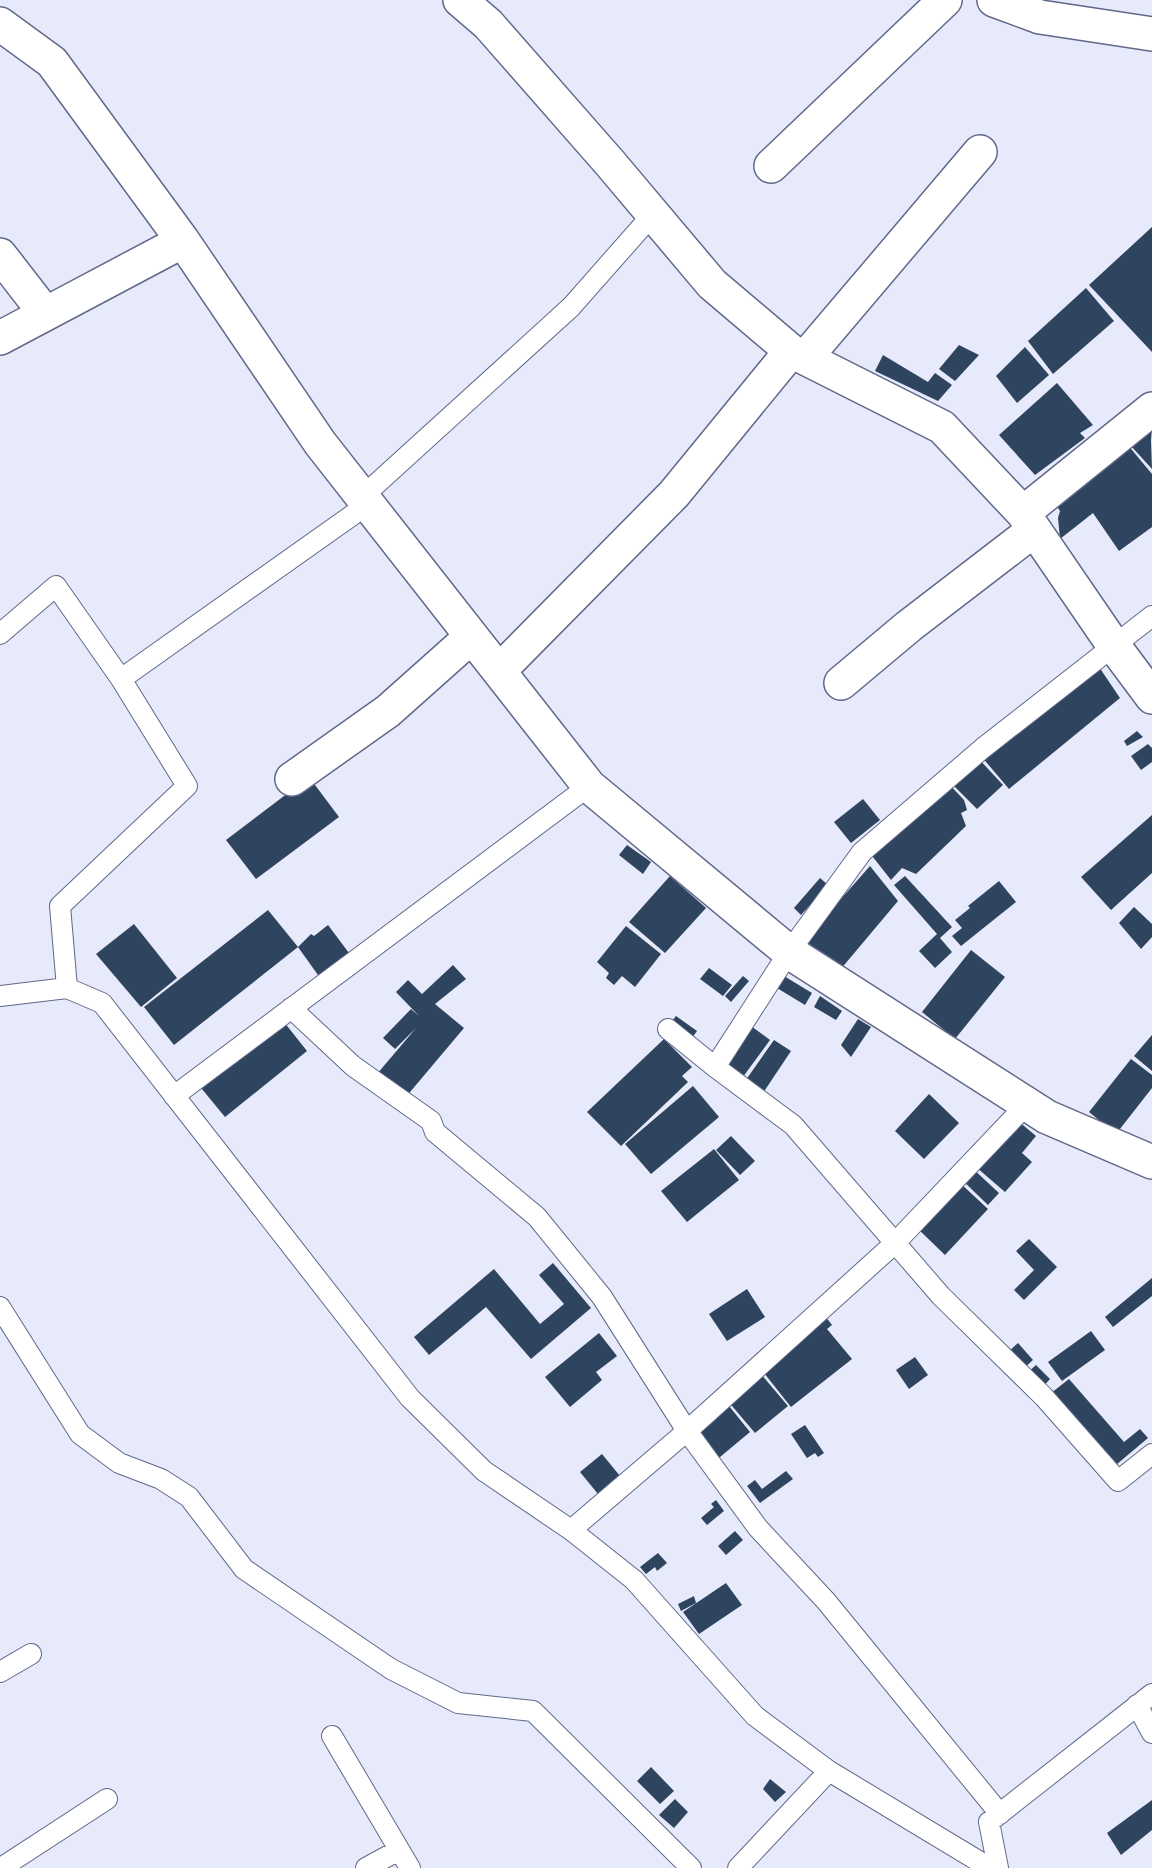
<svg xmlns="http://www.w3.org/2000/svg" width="1152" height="1868" font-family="'Alegreya Sans',sans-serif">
<rect width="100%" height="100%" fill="#e6eafa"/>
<!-- building -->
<path fill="#2f445f" d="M 1152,227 L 1152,352 L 1089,285 Z
M 1086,288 L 1114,321 L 1053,374 L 1028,341 Z
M 959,345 L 979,355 L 955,381 L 939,369 Z
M 1025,347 L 1049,375 L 1017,403 L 996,376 Z
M 883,355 L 928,382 L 935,373 L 952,385 L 938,401 L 875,371 Z
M 1057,383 L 1093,425 L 1080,433 L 1085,438 L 1035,475 L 999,435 Z
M 1152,428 L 1151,440 L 1152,469 L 1131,446 Z
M 1127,444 L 1152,474 L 1152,527 L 1119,551 L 1093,513 L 1060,539 L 1058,518 L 1060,511 L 1053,500 Z
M 1095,661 L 1120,698 L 1009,789 L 981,756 Z
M 1137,731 L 1143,737 L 1127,746 L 1124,741 Z
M 1148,744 L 1152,748 L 1152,762 L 1141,770 L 1131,756 Z
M 977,757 L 1003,785 L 977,809 L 950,782 Z
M 309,777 L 339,817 L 256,879 L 226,840 Z
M 947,782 L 964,800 L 967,810 L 961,813 L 966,826 L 916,874 L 902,868 L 891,880 L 869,852 Z
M 863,799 L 880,820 L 851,843 L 834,822 Z
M 1152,815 L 1152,873 L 1111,910 L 1081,877 Z
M 627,845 L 651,862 L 643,874 L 619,855 Z
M 870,866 L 898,901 L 840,970 L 801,944 Z
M 670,876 L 706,908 L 665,953 L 629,922 Z
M 905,876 L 952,927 L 940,938 L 952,952 L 935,968 L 919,951 L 937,934 L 894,885 Z
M 820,878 L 828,885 L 801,915 L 794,908 Z
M 999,881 L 1016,902 L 961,946 L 952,936 L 962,928 L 955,920 L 970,908 L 968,906 Z
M 1134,907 L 1152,924 L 1152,937 L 1141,949 L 1119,923 Z
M 268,910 L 298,947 L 174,1045 L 144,1007 Z
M 134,924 L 177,978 L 141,1007 L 96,954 Z
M 328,925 L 349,953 L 318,975 L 298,947 L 311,934 L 314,936 Z
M 626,926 L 661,954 L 635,987 L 622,976 L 614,985 L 606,978 L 609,973 L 597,962 Z
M 971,950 L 1005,977 L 955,1039 L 922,1012 Z
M 453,965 L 466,979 L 435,1004 L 464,1028 L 405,1098 L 377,1074 L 416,1028 L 395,1049 L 383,1038 L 411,1009 L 419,1016 L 396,992 L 408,980 L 422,994 Z
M 709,968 L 732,985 L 723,996 L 700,979 Z
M 779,973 L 812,993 L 805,1005 L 772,985 Z
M 743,976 L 749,981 L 731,1002 L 725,996 Z
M 820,996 L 842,1011 L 836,1020 L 814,1007 Z
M 676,1016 L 697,1031 L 689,1042 L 668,1026 Z
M 280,1017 L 307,1051 L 225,1117 L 197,1083 Z
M 858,1019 L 871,1027 L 851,1057 L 841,1045 Z
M 751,1026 L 770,1040 L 740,1081 L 720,1067 Z
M 1152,1035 L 1152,1071 L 1134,1056 Z
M 664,1039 L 692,1067 L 682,1076 L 688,1082 L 621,1146 L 587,1112 Z
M 774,1040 L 791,1051 L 761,1096 L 743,1084 Z
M 1131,1059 L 1152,1075 L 1152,1088 L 1116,1134 L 1089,1112 Z
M 693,1086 L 719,1117 L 651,1174 L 625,1144 Z
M 929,1094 L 959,1123 L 924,1159 L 895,1131 Z
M 1017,1120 L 1036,1136 L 1022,1153 L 1032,1162 L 1005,1192 L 976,1167 Z
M 731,1136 L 755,1161 L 740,1175 L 716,1150 Z
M 714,1149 L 739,1180 L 687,1222 L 661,1191 Z
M 971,1167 L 999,1193 L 988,1205 L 961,1179 Z
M 959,1182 L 988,1209 L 945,1255 L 916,1227 Z
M 1029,1239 L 1057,1267 L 1024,1300 L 1014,1290 L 1034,1270 L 1016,1251 Z
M 553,1263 L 591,1308 L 531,1359 L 486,1307 L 429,1355 L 414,1337 L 494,1269 L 540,1324 L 564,1304 L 539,1275 Z
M 1152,1278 L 1152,1296 L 1113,1327 L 1105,1317 Z
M 747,1289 L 765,1317 L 727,1341 L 709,1314 Z
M 825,1316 L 832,1325 L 827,1329 L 852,1359 L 791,1407 L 760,1368 Z
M 1091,1331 L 1105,1350 L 1062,1381 L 1048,1362 Z
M 599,1333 L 617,1356 L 596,1372 L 602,1380 L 570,1407 L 545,1377 Z
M 1018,1343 L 1033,1360 L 1023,1369 L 1007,1353 Z
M 915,1357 L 928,1375 L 909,1389 L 896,1370 Z
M 1036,1365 L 1050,1379 L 1041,1389 L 1026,1374 Z
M 760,1373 L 788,1406 L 755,1433 L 727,1400 Z
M 1069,1379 L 1124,1442 L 1140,1429 L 1148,1438 L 1110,1470 L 1046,1397 Z
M 725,1401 L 750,1432 L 714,1462 L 689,1431 Z
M 805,1425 L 824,1453 L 818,1457 L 815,1453 L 807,1458 L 791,1434 Z
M 602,1454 L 620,1476 L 598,1494 L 580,1472 Z
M 786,1471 L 793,1479 L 760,1503 L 747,1486 L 755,1480 L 762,1489 Z
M 716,1500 L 724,1511 L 707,1525 L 701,1518 L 714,1507 L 711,1504 Z
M 735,1531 L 743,1540 L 726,1555 L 718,1546 Z
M 658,1553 L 667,1563 L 657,1571 L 655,1567 L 646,1574 L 640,1567 Z
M 726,1583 L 742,1605 L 699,1634 L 683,1612 Z
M 694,1596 L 696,1603 L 681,1611 L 678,1604 Z
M 651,1767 L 674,1791 L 660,1804 L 637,1781 Z
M 770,1779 L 786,1792 L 775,1802 L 763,1789 Z
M 675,1799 L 688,1812 L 674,1828 L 659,1815 Z
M 1152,1800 L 1152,1830 L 1121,1855 L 1107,1833 Z"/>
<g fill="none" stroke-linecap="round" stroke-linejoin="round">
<!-- service casing -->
<g stroke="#61688a" stroke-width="22">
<path id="service" d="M 362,497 L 571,307 L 653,214
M 0,634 L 56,586 L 121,679 L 187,786 L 60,906 L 67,988
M 121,679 L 368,504
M 0,996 L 67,988 L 102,1003 L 410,1398 L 484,1471 L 571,1530 L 634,1580 L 755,1716 L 829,1771 L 990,1868
M 291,1008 L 353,1066 L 431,1121 L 435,1132 L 537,1217 L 602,1297 L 687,1431 L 758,1528 L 826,1601 L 1000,1814
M 668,1029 L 715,1067 L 793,1125 L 941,1296 L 1044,1397 L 1118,1481 L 1152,1454
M 715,1067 L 789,952 L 862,852 L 983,748 L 1152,616
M 174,1096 L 589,786
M 0,1307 L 80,1434 L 119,1463 L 161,1479 L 189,1497 L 244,1569 L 391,1669 L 458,1703 L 533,1711 L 691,1868
M 571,1530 L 687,1431 L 894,1244 L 1027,1104
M 0,1672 L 31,1654
M 1137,1705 L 1152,1733
M 332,1736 L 410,1868
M 1,1868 L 107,1799
M 366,1868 L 399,1850
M 738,1868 L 829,1771
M 998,1868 L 989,1822 L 1152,1694"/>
</g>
<!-- minor casing -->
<g stroke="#61688a" stroke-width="36">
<path id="minor" d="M 460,0 L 488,24 L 610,163 L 712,284 L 791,351 L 942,427 L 1023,513 L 1114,646 L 1152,697
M 994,0 L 1040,17 L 1152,34
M 0,24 L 52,62 L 183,241 L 320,443 L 589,786 L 789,952 L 1047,1117 L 1152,1162
M 771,166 L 945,0
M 0,255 L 45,313
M 0,338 L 183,241
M 806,357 L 980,152
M 1023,513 L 1152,409
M 499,671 L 674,494 L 791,351
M 841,683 L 909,626 L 1034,530
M 292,779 L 388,711 L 471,637"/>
</g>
<!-- service -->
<use href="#service" stroke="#fff" stroke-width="20"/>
<!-- minor -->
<use href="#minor" stroke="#fff" stroke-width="33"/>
</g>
</svg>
